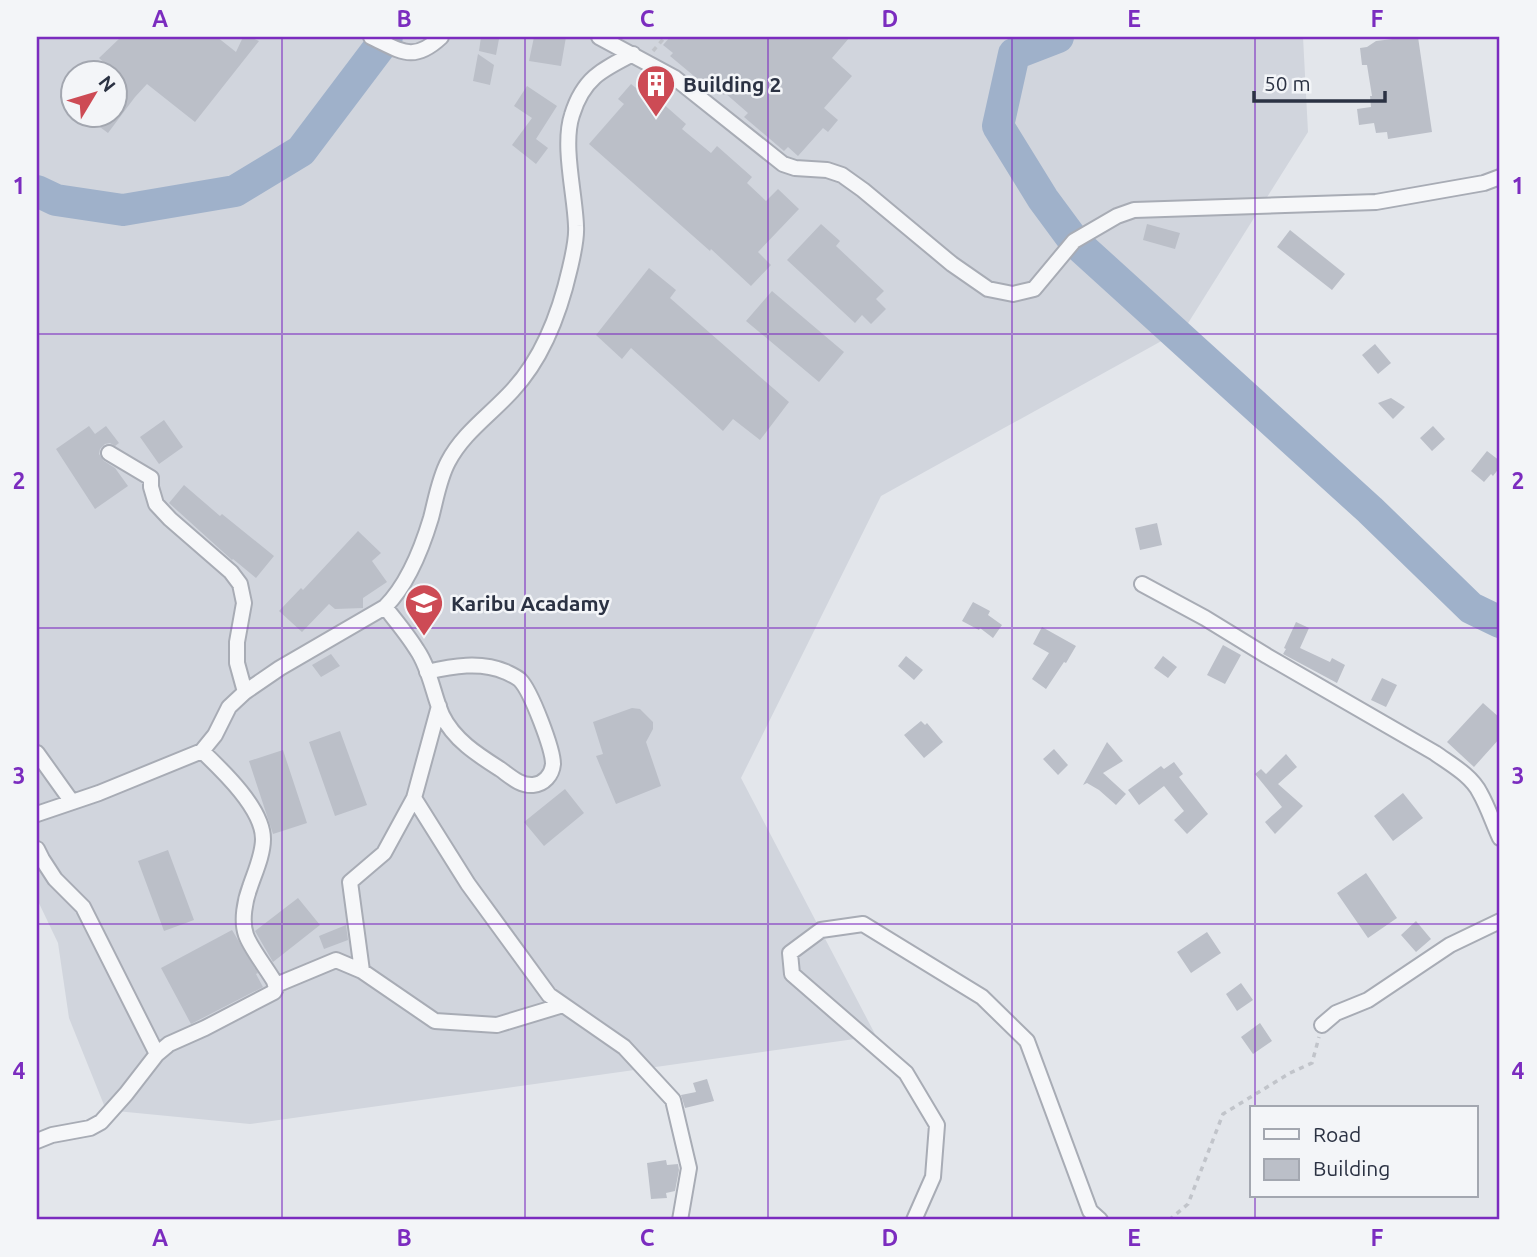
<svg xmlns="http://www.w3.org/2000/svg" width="1537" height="1257" font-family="Ubuntu,sans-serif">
<rect width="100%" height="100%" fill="#e3e6eb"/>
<!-- built -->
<path fill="#d1d5dd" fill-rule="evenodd" d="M 37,37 L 1303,37 L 1308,132 L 1185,328 L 881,496 L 741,778 L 876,1036 L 250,1124 L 106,1110 L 69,1018 L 58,943 L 37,899 ZM 74,74 L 116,74 L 116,116 L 74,116 Z"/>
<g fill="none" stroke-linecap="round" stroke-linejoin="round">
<!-- river -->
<path stroke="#9fb1ca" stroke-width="32" d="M 1058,37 L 1014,54 L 998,126 L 1043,199 L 1074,241 L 1370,510 L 1471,608 L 1500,622
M 37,191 L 56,200 L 123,210 L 235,191 L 301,151 L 387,37"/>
</g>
<!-- building -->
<path fill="#bbbfc8" d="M 121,37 L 217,37 L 236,52 L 243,37 L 250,37 L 259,41 L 195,122 L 147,84 L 135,97 L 108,133 L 85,116 L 116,116 L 116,74 L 99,58 Z
M 481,37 L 499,39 L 496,55 L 479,51 Z
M 534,37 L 566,37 L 561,66 L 529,61 Z
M 670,37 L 850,37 L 832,58 L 852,76 L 824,108 L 838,120 L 828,132 L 823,128 L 798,156 L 788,147 L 784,151 L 744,117 L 748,113 L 725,93 L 724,95 L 715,87 L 712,91 L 670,56 L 673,53 L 663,45 Z
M 1409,37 L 1418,37 L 1432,132 L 1388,139 L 1387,132 L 1376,133 L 1374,123 L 1359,125 L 1357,109 L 1371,107 L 1370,96 L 1372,96 L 1367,65 L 1362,65 L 1360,48 L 1367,47 L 1376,41 Z
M 478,54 L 494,65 L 490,85 L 473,81 Z
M 631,84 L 640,91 L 644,87 L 686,124 L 682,129 L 711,153 L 717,146 L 752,177 L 747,183 L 766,201 L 778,189 L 799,209 L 758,252 L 771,265 L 751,286 L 711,249 L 710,251 L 589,144 L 624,104 L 618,99 Z
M 527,86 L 557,106 L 536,139 L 548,148 L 536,164 L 512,145 L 532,118 L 514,106 Z
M 821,224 L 840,241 L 836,246 L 884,291 L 876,299 L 886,309 L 871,324 L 862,315 L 855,323 L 787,260 Z
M 1147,224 L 1180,233 L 1175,249 L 1143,240 Z
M 1290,230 L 1345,274 L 1332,290 L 1277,247 Z
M 649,268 L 676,290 L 670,298 L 789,402 L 760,440 L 733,419 L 723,431 L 631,348 L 622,359 L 596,335 Z
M 772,291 L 844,352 L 819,382 L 746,321 Z
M 1375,344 L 1391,363 L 1378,374 L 1362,355 Z
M 1391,398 L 1405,407 L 1393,419 L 1378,403 Z
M 164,420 L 183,447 L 159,464 L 140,437 Z
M 89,426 L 95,434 L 106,426 L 119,443 L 115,446 L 110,443 L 105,444 L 100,449 L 99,454 L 104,461 L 115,468 L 128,486 L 95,509 L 56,449 Z
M 1433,426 L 1445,439 L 1432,451 L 1420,438 Z
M 1487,451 L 1500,461 L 1500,467 L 1493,476 L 1491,474 L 1484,482 L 1471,471 Z
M 184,485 L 220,516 L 222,514 L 274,556 L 256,578 L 233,559 L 232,560 L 169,503 Z
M 1157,523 L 1162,545 L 1140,550 L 1135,528 Z
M 358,531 L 381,553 L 372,561 L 387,582 L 363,598 L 363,608 L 335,609 L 329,604 L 302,632 L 279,611 L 301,588 L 303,590 Z
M 973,602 L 990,611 L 988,615 L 1002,625 L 993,638 L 980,628 L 979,630 L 962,621 Z
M 1296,622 L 1309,628 L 1300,648 L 1330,662 L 1332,658 L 1345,665 L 1337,683 L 1283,654 L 1286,649 L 1284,648 Z
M 1042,627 L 1076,646 L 1066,663 L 1064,662 L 1046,689 L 1032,679 L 1049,653 L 1033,644 Z
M 1223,645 L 1241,655 L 1225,684 L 1207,675 Z
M 331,654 L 340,666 L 321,677 L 312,665 Z
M 906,656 L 923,670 L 914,680 L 898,666 Z
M 1163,656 L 1177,667 L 1168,678 L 1154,668 Z
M 1382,678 L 1397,685 L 1386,707 L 1371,700 Z
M 1483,703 L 1500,718 L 1500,738 L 1474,767 L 1447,742 Z
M 632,708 L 640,709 L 653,722 L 653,729 L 646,742 L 661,786 L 616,804 L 596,756 L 603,754 L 593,722 Z
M 921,721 L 925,725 L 927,723 L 943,742 L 924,758 L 904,735 Z
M 340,731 L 367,805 L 335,816 L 309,742 Z
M 1107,742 L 1123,761 L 1103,773 L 1126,794 L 1116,805 L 1099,790 L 1087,783 L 1083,785 Z
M 1054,749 L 1068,765 L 1058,775 L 1043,759 Z
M 283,750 L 307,823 L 273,834 L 249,761 Z
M 1286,754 L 1297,767 L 1278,784 L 1303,806 L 1275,834 L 1265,822 L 1282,807 L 1255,774 L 1261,769 L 1266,774 Z
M 1174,762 L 1183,774 L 1179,777 L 1208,814 L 1187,834 L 1174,820 L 1184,811 L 1164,786 L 1139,805 L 1128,790 L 1161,766 L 1164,769 Z
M 565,789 L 584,813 L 544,846 L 524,822 Z
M 1403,793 L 1423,818 L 1393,841 L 1374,816 Z
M 168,850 L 194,920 L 164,931 L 138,861 Z
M 1366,873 L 1397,918 L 1368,938 L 1337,893 Z
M 298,898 L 320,925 L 273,962 L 255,931 Z
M 1416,921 L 1431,939 L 1416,952 L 1401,935 Z
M 346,925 L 348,940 L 324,949 L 319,936 Z
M 232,930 L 258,973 L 256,974 L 263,987 L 191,1024 L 161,968 Z
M 1207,932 L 1221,953 L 1191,973 L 1177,952 Z
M 1241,983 L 1253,1000 L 1237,1011 L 1226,994 Z
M 1260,1023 L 1272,1041 L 1253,1054 L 1241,1037 Z
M 707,1079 L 714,1101 L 685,1108 L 681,1095 L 696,1092 L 693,1083 Z
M 666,1160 L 667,1165 L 678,1164 L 679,1170 L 675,1191 L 666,1193 L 667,1198 L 651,1199 L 647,1163 Z"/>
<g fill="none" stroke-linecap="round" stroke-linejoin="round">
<!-- street casing -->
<g stroke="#a8acb5" stroke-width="18">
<path id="street" d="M 371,37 C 401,51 413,63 441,37
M 599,37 L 675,78 L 783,164 L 795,168 L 827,170 L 842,175 L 863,190 L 952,264 L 988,289 L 1013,294 L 1034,289 L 1074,241 L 1117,216 L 1134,210 L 1376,202 L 1484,183 L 1500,177
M 109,453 L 151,478 L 151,487 L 156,504 L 170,519 L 231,572 L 240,584 L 244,603 L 237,642 L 237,663 L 245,692
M 1142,584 L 1205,618 L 1267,656 L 1435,753 C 1450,764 1471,775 1480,793 C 1488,807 1493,823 1500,838
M 385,607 C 396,621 408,635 417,650 C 430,669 433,694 442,715 C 454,740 478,755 500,769 C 510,776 520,786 533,785 C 544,784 552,775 553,764 C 553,749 531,691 520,680 C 517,677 510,674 506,672 C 481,661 452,666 427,672
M 439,706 L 414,798 L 468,884 L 549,995 L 624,1047 L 673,1100 L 689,1168 L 680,1220
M 37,753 L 72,802
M 414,798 L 384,853 L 350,882 L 362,971 L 435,1021 L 497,1025 L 563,1005
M 37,814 L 99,793 L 202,751 L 215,735 L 229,707 L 245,692 L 280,668 L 385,607 C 408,584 422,548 431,518 C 436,499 439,479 448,462 C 463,433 490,415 512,391 C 543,358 560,312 570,268 C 573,255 577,239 576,226 C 575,194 562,145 572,115 C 583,79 601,70 633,54
M 37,849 L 42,859 L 55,879 L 83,907 L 157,1054 L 126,1094 L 101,1122 L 90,1128 L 52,1135 L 37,1141
M 276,985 L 336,960 L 362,971
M 1322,1025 L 1336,1013 L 1368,1000 L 1450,945 L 1500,921
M 157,1054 L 169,1044 L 205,1028 L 274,992 L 276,988 L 274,981 C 267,969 250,947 246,935 C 241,921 245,900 250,887 C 255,872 263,855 263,839 C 263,809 223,771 202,751
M 914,1220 L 933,1177 L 937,1125 L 906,1073 L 792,974 L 790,953 L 821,930 L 863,924 L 982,997 L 1027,1041 L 1090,1211 L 1100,1220"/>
</g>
<!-- path -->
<path stroke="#c1c4ca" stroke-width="3.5" stroke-dasharray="5 5" stroke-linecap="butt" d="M 653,51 L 665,37
M 1169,1220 L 1188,1204 L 1223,1114 L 1290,1073 L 1312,1063 L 1319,1037"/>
<!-- street -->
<use href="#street" stroke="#f6f7f9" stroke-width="14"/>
</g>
<!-- grid -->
<path fill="none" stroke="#7b2cbf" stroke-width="2" stroke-opacity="0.55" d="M 282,37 L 282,1220M 525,37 L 525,1220M 768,37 L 768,1220M 1012,37 L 1012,1220M 1255,37 L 1255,1108M 37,334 L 1500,334M 37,628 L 1500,628M 37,924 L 1500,924M 1255,1196 L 1255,1220"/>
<!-- icons -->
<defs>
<g id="building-pin" transform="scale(2.0125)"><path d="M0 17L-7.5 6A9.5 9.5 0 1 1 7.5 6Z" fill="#cd4b55" stroke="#f3f5f8"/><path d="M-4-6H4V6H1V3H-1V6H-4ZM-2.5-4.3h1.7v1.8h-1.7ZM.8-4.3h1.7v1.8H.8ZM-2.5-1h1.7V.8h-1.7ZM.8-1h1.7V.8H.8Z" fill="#fff"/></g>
<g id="school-pin" transform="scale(2.0125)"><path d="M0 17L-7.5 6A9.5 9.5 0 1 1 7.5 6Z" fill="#cd4b55" stroke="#f3f5f8"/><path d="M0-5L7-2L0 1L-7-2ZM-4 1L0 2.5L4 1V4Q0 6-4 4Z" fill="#fff"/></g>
</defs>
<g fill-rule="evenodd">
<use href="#building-pin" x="656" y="84"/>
<use href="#school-pin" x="424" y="603"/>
</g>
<g text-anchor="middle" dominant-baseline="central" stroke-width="5" stroke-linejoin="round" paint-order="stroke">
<!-- poi labels -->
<g font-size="21" font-weight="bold" fill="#2b3243" stroke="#f3f5f8" text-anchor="start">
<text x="683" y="84">Building 2</text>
<text x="451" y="603">Karibu Acadamy</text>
</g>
</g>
<!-- border -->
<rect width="1537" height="1257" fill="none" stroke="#f3f5f8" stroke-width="77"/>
<!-- legend -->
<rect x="1250" y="1106" width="228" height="91" fill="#f3f5f8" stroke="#a3a7b0" stroke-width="2"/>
<rect x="1264" y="1129" width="35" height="10" fill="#f6f7f9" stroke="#a3a7b0" stroke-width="2"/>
<text x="1313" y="1142" font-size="21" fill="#2b3243">Road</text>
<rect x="1264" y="1159" width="35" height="21" fill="#bbbfc8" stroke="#a3a7b0" stroke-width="2"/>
<text x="1313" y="1176" font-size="21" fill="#2b3243">Building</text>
<!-- north arrow -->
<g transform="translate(94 94) rotate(52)"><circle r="33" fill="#f3f5f8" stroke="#a3a7b0" stroke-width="2"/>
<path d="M0-5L12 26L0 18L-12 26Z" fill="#cd4b55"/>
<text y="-10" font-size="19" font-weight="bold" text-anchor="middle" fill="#2b3243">N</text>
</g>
<!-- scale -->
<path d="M1254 91v10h131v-10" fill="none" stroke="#2b3243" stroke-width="3.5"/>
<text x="1264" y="91" font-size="21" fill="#2b3243" stroke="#f3f5f8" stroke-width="5" paint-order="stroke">50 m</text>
<rect x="38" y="38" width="1460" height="1180" fill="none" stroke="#7b2cbf" stroke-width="2.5"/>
<g font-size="23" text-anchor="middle" font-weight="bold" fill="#7b2cbf">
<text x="160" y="27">A</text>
<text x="404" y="27">B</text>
<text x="647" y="27">C</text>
<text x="890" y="27">D</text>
<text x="1134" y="27">E</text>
<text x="1377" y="27">F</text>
<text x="19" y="194">1</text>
<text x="1518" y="194">1</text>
<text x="19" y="489">2</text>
<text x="1518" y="489">2</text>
<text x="19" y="784">3</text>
<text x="1518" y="784">3</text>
<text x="19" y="1079">4</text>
<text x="1518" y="1079">4</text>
<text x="160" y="1246">A</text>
<text x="404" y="1246">B</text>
<text x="647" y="1246">C</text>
<text x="890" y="1246">D</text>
<text x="1134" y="1246">E</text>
<text x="1377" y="1246">F</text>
</g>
</svg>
